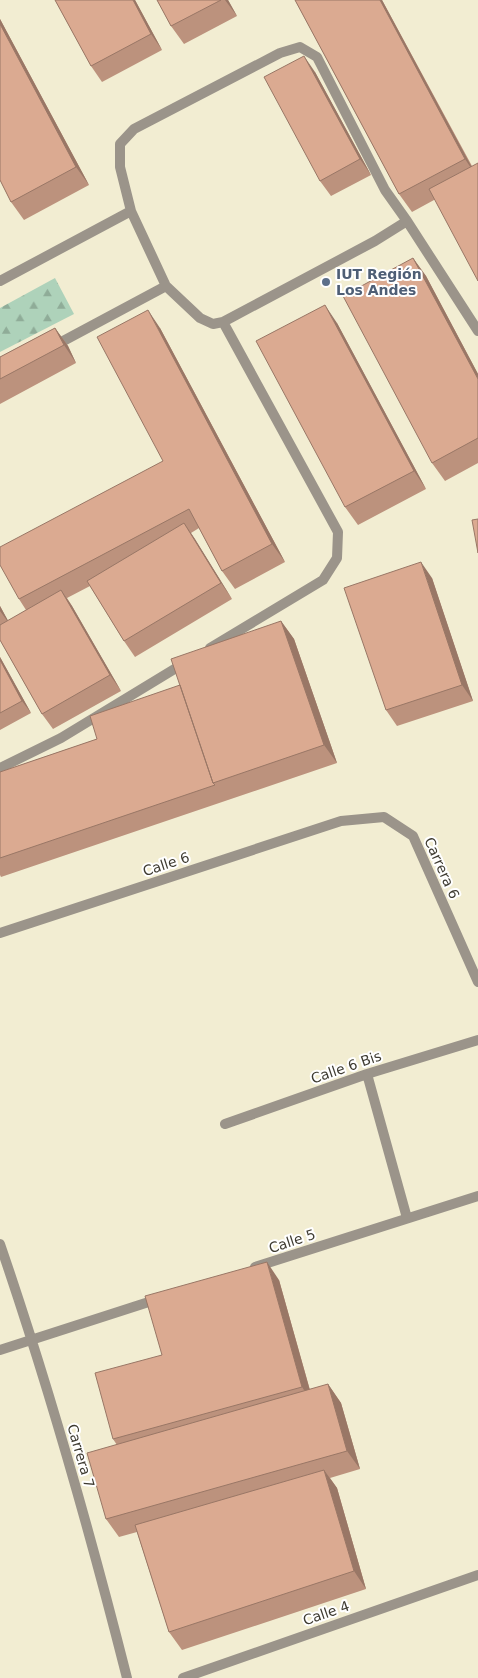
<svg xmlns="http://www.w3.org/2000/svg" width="478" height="1678" font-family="'DejaVu Sans',sans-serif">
<defs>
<pattern id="forest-firs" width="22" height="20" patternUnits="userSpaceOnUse" patternTransform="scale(1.25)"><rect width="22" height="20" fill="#aed2ba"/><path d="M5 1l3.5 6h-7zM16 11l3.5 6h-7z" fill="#8fac98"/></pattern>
</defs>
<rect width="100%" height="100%" fill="#f2edd2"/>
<!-- forest -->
<path fill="url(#forest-firs)" d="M 55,278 L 74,314 L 0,352 L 0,308 Z"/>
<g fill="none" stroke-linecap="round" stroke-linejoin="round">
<!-- service -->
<path stroke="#9b948a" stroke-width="10" d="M 131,211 L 120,167 L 120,144 L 134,129 L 280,53 L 300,47 L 317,57 L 385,190 L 407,221 L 375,241 L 223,322 L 213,324 L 200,318 L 166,286
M 407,221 L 478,331
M 0,281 L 131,211 L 166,286 L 52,347
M 210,648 L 323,580 L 337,558 L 338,532 L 223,322
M 0,768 L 61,738 L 186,662"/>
<!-- minor -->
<path stroke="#9b948a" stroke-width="10" d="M 0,933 L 341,821 L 384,817 L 413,836 L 478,982
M 367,1074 L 407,1218
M 225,1124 L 367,1074 L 478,1040
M 0,1244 C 49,1387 90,1532 127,1678
M 255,1267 L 478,1196
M 0,1350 L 158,1299
M 183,1678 L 478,1575"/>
</g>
<!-- wall -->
<path fill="#bc927d" d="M 55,0 L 135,0 L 162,50 L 102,82 L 91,66 Z
M 157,0 L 228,0 L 237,16 L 184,44 L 171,26 Z
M 295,0 L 382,0 L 472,166 L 434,200 L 412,212 L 399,194 Z
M 0,19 L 89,185 L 24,220 L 11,202 L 0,180 Z
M 315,72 L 371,175 L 331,196 L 320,181 Z
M 413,258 L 426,276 L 478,374 L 478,463 L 445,481 L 432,463 Z
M 337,323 L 426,489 L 358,525 L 345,507 Z
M 55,328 L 68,346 L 76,363 L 0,404 L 0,357 Z
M 160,328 L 285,562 L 235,589 L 222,571 L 199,528 L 191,533 L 232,599 L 135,657 L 124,641 L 90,586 L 67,598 L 72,606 L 121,691 L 53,729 L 42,714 L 0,640 L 0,606 L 8,621 L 26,610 L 19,599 L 163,461 Z
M 432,578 L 473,701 L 397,726 L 386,710 Z
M 281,621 L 294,639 L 337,763 L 1,877 L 0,875 L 0,772 L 97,739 L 180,685 Z
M 0,657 L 31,713 L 0,730 Z
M 279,1280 L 310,1390 L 328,1384 L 341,1403 L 360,1469 L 330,1478 L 337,1488 L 366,1589 L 182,1650 L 169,1632 L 137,1532 L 119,1537 L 106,1519 L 117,1445 L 113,1439 L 162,1355 Z"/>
<!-- shaded-wall -->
<path fill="#976" d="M 133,0 L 135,0 L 162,50 L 151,34 Z
M 225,0 L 228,0 L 237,16 Z
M 380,0 L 382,0 L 477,177 L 465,159 Z
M 0,19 L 89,185 L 76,167 L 0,24 Z
M 304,56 L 315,72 L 371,175 L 360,159 Z
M 413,258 L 426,276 L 478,374 L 478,379 Z
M 325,305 L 337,323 L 426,489 L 414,471 Z
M 148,310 L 160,328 L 285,562 L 272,544 Z
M 55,328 L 68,346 L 76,363 L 64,345 Z
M 184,523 L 195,539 L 232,599 L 221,583 Z
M 421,562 L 432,578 L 473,701 L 462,685 Z
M 61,590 L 72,606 L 121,691 L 110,675 Z
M 0,606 L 11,626 L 0,611 Z
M 281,621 L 294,639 L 337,763 L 324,745 Z
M 0,657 L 31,713 L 22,701 L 0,660 Z
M 267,1262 L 279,1280 L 314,1405 L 302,1387 Z
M 328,1384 L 341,1403 L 360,1469 L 347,1451 Z
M 324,1470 L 337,1488 L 366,1589 L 354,1571 Z"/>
<!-- building -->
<path fill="#dbaa91" stroke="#976" d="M 55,0 L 133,0 L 151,34 L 91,66 Z
M 157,0 L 221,0 L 171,26 Z
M 295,0 L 380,0 L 465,159 L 399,194 Z
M 0,24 L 76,167 L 11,202 L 0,180 Z
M 304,56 L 360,159 L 320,181 L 264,77 Z
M 478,163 L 478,281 L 429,189 Z
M 413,258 L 478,379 L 478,438 L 432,463 L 343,296 Z
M 325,305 L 414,471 L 345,507 L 256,341 Z
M 148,310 L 272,544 L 222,571 L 189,509 L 19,599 L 0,565 L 0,547 L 163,461 L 97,337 Z
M 55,328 L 64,345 L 0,379 L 0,357 Z
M 478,519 L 478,553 L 472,520 Z
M 184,523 L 221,583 L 124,641 L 87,581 Z
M 421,562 L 462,685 L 386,710 L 344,588 Z
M 61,590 L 110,675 L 42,714 L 0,640 L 0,625 Z
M 281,621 L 324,745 L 213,783 L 171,659 Z
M 0,660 L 22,701 L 0,713 Z
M 180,685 L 213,783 L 215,785 L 0,858 L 0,772 L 97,739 L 90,716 Z
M 267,1262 L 302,1387 L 113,1439 L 95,1373 L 162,1355 L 145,1296 Z
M 328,1384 L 347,1451 L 106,1519 L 87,1453 Z
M 324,1470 L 354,1571 L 169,1632 L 135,1525 Z"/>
<!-- markers -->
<circle fill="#5c6f8a" stroke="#fff" stroke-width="2" cx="326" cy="282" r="5"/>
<g text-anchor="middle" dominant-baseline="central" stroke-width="4" stroke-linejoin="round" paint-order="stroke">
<!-- service labels -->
<g font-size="14" font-weight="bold" fill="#4e5e75" stroke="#fff" text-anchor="start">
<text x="336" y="274">IUT Región<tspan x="336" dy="16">Los Andes</tspan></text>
</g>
<!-- street labels -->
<g font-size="14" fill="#3e3b31" stroke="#fff">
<text transform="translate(166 864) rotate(-18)">Calle 6</text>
<text transform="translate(442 868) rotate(66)">Carrera 6</text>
<text transform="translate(346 1067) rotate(-19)">Calle 6 Bis</text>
<text transform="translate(292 1241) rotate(-18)">Calle 5</text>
<text transform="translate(81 1456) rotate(74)">Carrera 7</text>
<text transform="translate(326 1613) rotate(-19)">Calle 4</text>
</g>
</g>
</svg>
